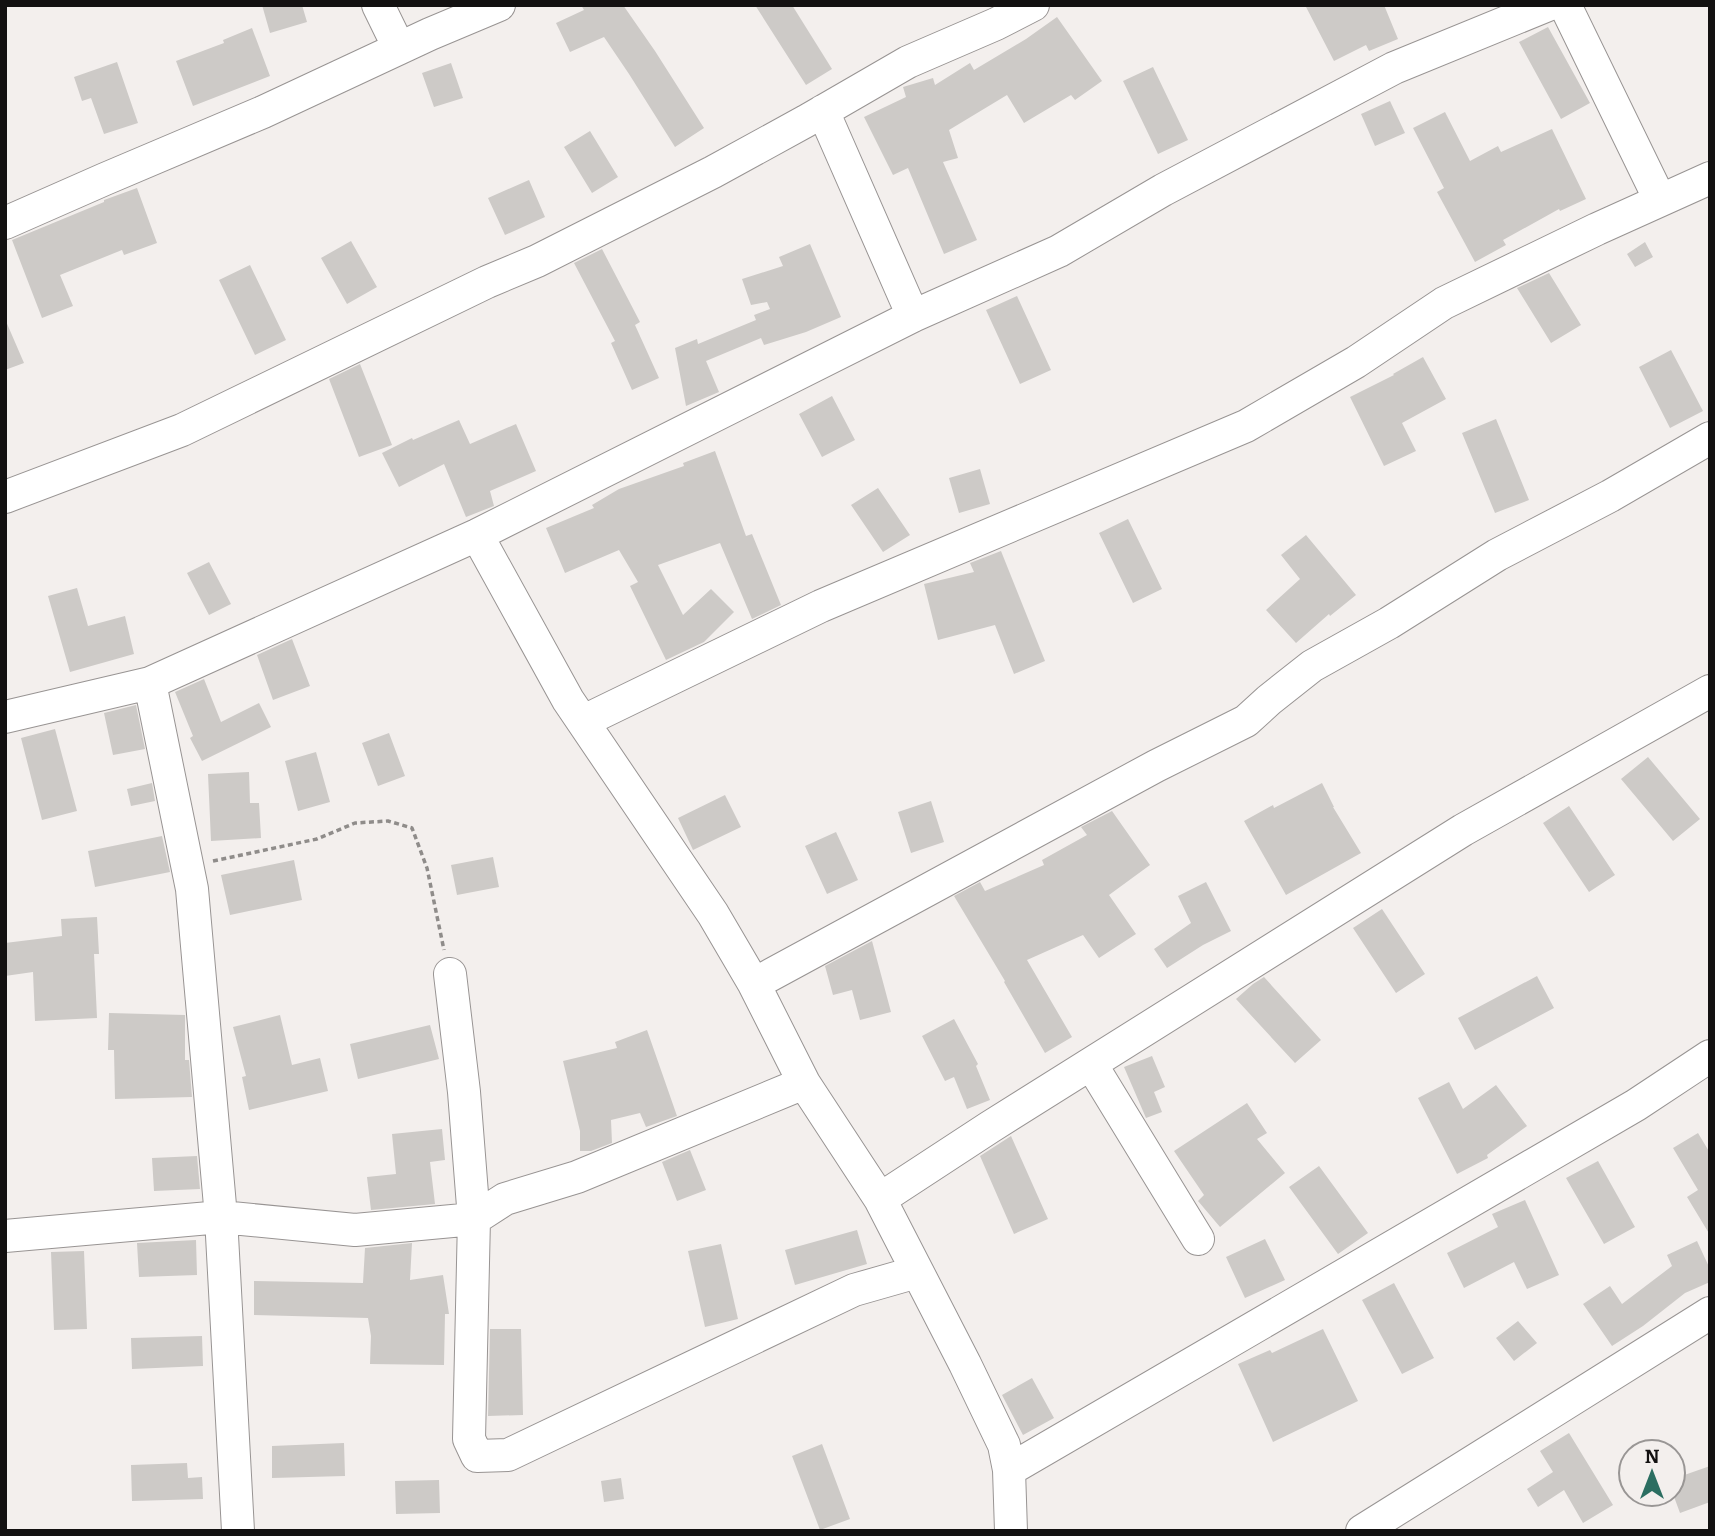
<svg xmlns="http://www.w3.org/2000/svg" width="1715" height="1536" font-family="Bitter,serif">
<rect width="100%" height="100%" fill="#f3efed"/>
<!-- building -->
<path fill="#cdcac7" d="M 262,5 L 302,5 L 307,22 L 270,33 Z
M 581,5 L 623,5 L 655,51 L 704,128 L 675,147 L 629,74 L 604,37 L 570,52 L 556,23 L 584,10 Z
M 755,5 L 792,5 L 832,69 L 806,85 Z
M 1305,5 L 1384,5 L 1398,39 L 1369,51 L 1366,45 L 1334,61 Z
M 1057,17 L 1102,81 L 1075,100 L 1071,95 L 1024,123 L 1007,95 L 949,130 L 958,158 L 943,162 L 977,240 L 944,254 L 908,168 L 893,175 L 864,117 L 906,97 L 903,87 L 933,78 L 935,85 L 970,63 L 974,70 L 1026,39 Z
M 1548,27 L 1590,103 L 1561,119 L 1519,42 Z
M 252,28 L 270,76 L 193,106 L 176,61 L 224,43 L 223,40 Z
M 117,62 L 138,123 L 104,134 L 91,98 L 82,101 L 74,77 Z
M 451,63 L 463,98 L 434,107 L 422,73 Z
M 1153,67 L 1188,140 L 1158,154 L 1123,81 Z
M 1390,101 L 1405,133 L 1375,146 L 1361,114 Z
M 1445,112 L 1470,161 L 1498,146 L 1501,152 L 1552,129 L 1586,199 L 1560,211 L 1559,209 L 1503,240 L 1506,245 L 1475,262 L 1437,192 L 1444,188 L 1413,128 Z
M 590,131 L 618,177 L 592,193 L 564,147 Z
M 529,180 L 545,217 L 505,235 L 488,198 Z
M 137,188 L 157,243 L 124,255 L 122,250 L 60,275 L 73,306 L 42,318 L 12,240 L 104,202 L 104,200 Z
M 351,241 L 377,287 L 347,304 L 321,258 Z
M 1645,242 L 1653,257 L 1635,267 L 1627,254 Z
M 810,244 L 841,317 L 806,332 L 764,345 L 761,338 L 706,361 L 719,392 L 686,406 L 675,348 L 697,339 L 698,344 L 756,320 L 754,315 L 770,309 L 767,302 L 751,305 L 742,279 L 783,266 L 779,257 Z
M 602,249 L 640,322 L 635,325 L 659,378 L 632,390 L 611,343 L 615,341 L 574,263 Z
M 250,265 L 286,340 L 255,355 L 219,280 Z
M 1549,273 L 1581,325 L 1551,343 L 1517,288 Z
M 1017,296 L 1051,370 L 1020,384 L 986,310 Z
M 5,319 L 24,363 L 5,370 Z
M 1671,350 L 1703,411 L 1670,428 L 1639,367 Z
M 1423,357 L 1446,399 L 1402,423 L 1416,451 L 1384,466 L 1350,397 L 1394,375 L 1393,374 Z
M 360,364 L 392,445 L 359,457 L 329,379 Z
M 832,396 L 855,440 L 822,457 L 799,414 Z
M 1496,419 L 1529,500 L 1495,513 L 1462,433 Z
M 459,420 L 470,444 L 516,424 L 536,471 L 490,491 L 494,506 L 466,517 L 444,464 L 399,487 L 382,453 L 412,438 L 413,440 Z
M 715,451 L 746,536 L 752,534 L 781,605 L 752,619 L 720,543 L 658,565 L 683,615 L 711,589 L 734,612 L 704,642 L 666,660 L 630,586 L 638,582 L 619,550 L 565,573 L 546,528 L 594,508 L 592,505 L 619,489 L 684,466 L 683,463 Z
M 980,469 L 990,504 L 959,513 L 949,478 Z
M 878,488 L 910,535 L 883,552 L 851,505 Z
M 1128,519 L 1162,589 L 1133,603 L 1099,533 Z
M 1306,535 L 1356,595 L 1330,616 L 1329,614 L 1296,643 L 1266,610 L 1300,579 L 1281,555 Z
M 1001,551 L 1045,661 L 1014,674 L 995,625 L 938,640 L 924,584 L 974,572 L 970,563 Z
M 209,562 L 231,604 L 209,615 L 187,573 Z
M 77,588 L 88,626 L 125,616 L 134,654 L 70,672 L 48,596 Z
M 292,639 L 310,686 L 273,700 L 257,655 Z
M 204,679 L 221,722 L 259,703 L 271,727 L 202,761 L 190,738 L 193,736 L 175,692 Z
M 136,705 L 145,749 L 113,755 L 104,713 Z
M 55,729 L 77,811 L 42,820 L 21,738 Z
M 389,733 L 405,776 L 378,786 L 362,743 Z
M 316,752 L 330,802 L 298,811 L 285,761 Z
M 1648,757 L 1700,819 L 1673,841 L 1621,779 Z
M 249,772 L 250,803 L 259,803 L 261,838 L 211,841 L 208,774 Z
M 152,783 L 155,801 L 131,806 L 127,789 Z
M 1322,783 L 1334,807 L 1333,807 L 1361,853 L 1286,895 L 1244,821 L 1273,805 L 1274,808 Z
M 725,795 L 741,827 L 693,850 L 678,818 Z
M 931,801 L 944,842 L 911,853 L 898,812 Z
M 1569,806 L 1615,875 L 1589,892 L 1543,823 Z
M 1112,811 L 1150,865 L 1109,895 L 1136,934 L 1099,958 L 1083,935 L 1027,960 L 1072,1037 L 1045,1053 L 1004,982 L 1005,981 L 954,896 L 980,882 L 985,891 L 1044,865 L 1042,860 L 1087,835 L 1081,827 Z
M 836,832 L 858,880 L 827,894 L 805,846 Z
M 162,836 L 170,872 L 95,887 L 88,851 Z
M 493,857 L 499,887 L 457,895 L 451,865 Z
M 294,860 L 302,900 L 230,915 L 221,875 Z
M 1206,882 L 1231,931 L 1203,945 L 1167,968 L 1154,949 L 1191,923 L 1178,896 Z
M 1382,909 L 1425,974 L 1396,993 L 1353,928 Z
M 97,917 L 99,954 L 94,954 L 97,1018 L 35,1021 L 33,972 L 5,976 L 5,943 L 62,936 L 61,919 Z
M 872,941 L 891,1012 L 860,1020 L 852,990 L 833,995 L 825,966 Z
M 1537,976 L 1554,1008 L 1475,1050 L 1458,1018 Z
M 1264,977 L 1321,1040 L 1295,1063 L 1236,999 L 1253,984 Z
M 109,1013 L 185,1015 L 185,1060 L 189,1060 L 192,1097 L 115,1099 L 114,1050 L 108,1050 Z
M 280,1015 L 292,1065 L 320,1058 L 328,1091 L 249,1110 L 242,1077 L 246,1076 L 233,1027 Z
M 954,1019 L 978,1064 L 976,1066 L 990,1100 L 967,1109 L 954,1077 L 945,1081 L 922,1036 Z
M 430,1025 L 439,1059 L 358,1079 L 350,1044 Z
M 647,1030 L 677,1116 L 646,1127 L 640,1113 L 611,1120 L 612,1143 L 591,1151 L 580,1151 L 580,1131 L 563,1061 L 617,1048 L 615,1042 Z
M 1152,1056 L 1165,1087 L 1154,1092 L 1162,1112 L 1146,1118 L 1124,1067 Z
M 1449,1082 L 1463,1109 L 1496,1085 L 1527,1126 L 1487,1155 L 1488,1158 L 1457,1174 L 1418,1098 Z
M 1247,1103 L 1267,1133 L 1257,1139 L 1285,1173 L 1220,1227 L 1198,1201 L 1204,1195 L 1174,1151 Z
M 442,1129 L 445,1160 L 430,1162 L 435,1204 L 371,1210 L 367,1177 L 396,1174 L 392,1134 Z
M 1698,1133 L 1710,1153 L 1710,1235 L 1687,1197 L 1698,1190 L 1673,1148 Z
M 1011,1136 L 1048,1219 L 1014,1234 L 980,1156 Z
M 690,1150 L 706,1190 L 677,1201 L 662,1162 Z
M 197,1156 L 200,1189 L 154,1191 L 152,1158 Z
M 1598,1161 L 1635,1227 L 1604,1244 L 1566,1178 Z
M 1319,1166 L 1368,1233 L 1338,1254 L 1289,1187 Z
M 1525,1200 L 1559,1275 L 1527,1289 L 1514,1262 L 1464,1288 L 1447,1253 L 1498,1227 L 1492,1214 Z
M 857,1230 L 867,1264 L 795,1285 L 785,1250 Z
M 1265,1239 L 1285,1280 L 1245,1298 L 1226,1257 Z
M 196,1240 L 197,1275 L 139,1277 L 137,1243 Z
M 1697,1241 L 1710,1269 L 1710,1282 L 1685,1293 L 1643,1326 L 1612,1346 L 1583,1304 L 1610,1286 L 1622,1304 L 1672,1266 L 1667,1255 Z
M 412,1243 L 410,1280 L 443,1275 L 449,1314 L 445,1314 L 444,1365 L 370,1364 L 371,1336 L 368,1318 L 254,1315 L 254,1281 L 363,1283 L 365,1248 Z
M 721,1244 L 738,1319 L 705,1327 L 688,1251 Z
M 84,1251 L 87,1329 L 54,1330 L 51,1252 Z
M 1394,1283 L 1434,1358 L 1402,1374 L 1362,1300 Z
M 1518,1321 L 1537,1343 L 1514,1361 L 1496,1338 Z
M 490,1329 L 521,1329 L 523,1415 L 488,1416 Z
M 1323,1329 L 1358,1401 L 1273,1442 L 1238,1364 L 1270,1350 L 1272,1353 Z
M 202,1336 L 203,1366 L 132,1369 L 131,1338 Z
M 1032,1378 L 1054,1418 L 1023,1435 L 1002,1395 Z
M 1569,1433 L 1613,1505 L 1583,1523 L 1564,1490 L 1538,1507 L 1527,1489 L 1553,1472 L 1540,1451 Z
M 344,1443 L 345,1476 L 272,1478 L 272,1446 Z
M 822,1444 L 850,1519 L 820,1530 L 792,1456 Z
M 187,1463 L 188,1478 L 202,1477 L 203,1499 L 132,1501 L 131,1465 Z
M 1710,1466 L 1710,1502 L 1680,1513 L 1673,1494 L 1673,1479 Z
M 621,1478 L 624,1499 L 604,1502 L 601,1481 Z
M 439,1480 L 440,1513 L 396,1514 L 395,1481 Z"/>
<g fill="none" stroke-linecap="round" stroke-linejoin="round">
<!-- minor casing -->
<g stroke="#989493" stroke-width="34">
<path id="minor" d="M 378,5 L 399,48
M 1565,5 L 1660,200
M 823,111 L 913,316
M 5,223 L 105,179 L 263,112 L 430,34 L 499,5
M 5,497 L 182,430 L 487,282 L 537,261 L 713,172 L 806,121 L 908,62 L 996,24 L 1033,5
M 477,535 L 568,700 L 713,914 L 754,984 L 804,1083 L 880,1199 L 965,1364 L 1004,1445 L 1009,1470 L 1011,1531
M 150,683 L 192,889 L 221,1217 L 238,1531
M 5,717 L 150,683 L 477,535 L 913,316 L 1059,251 L 1163,190 L 1394,68 L 1548,5
M 584,721 L 821,606 L 1246,426 L 1356,362 L 1444,303 L 1597,229 L 1710,178
M 450,974 L 464,1092 L 474,1219 L 469,1439 L 477,1456 L 508,1455 L 854,1290 L 917,1272
M 754,984 L 1156,766 L 1246,721 L 1269,700 L 1312,666 L 1389,623 L 1497,555 L 1610,496 L 1710,438
M 1091,1064 L 1198,1239
M 880,1199 L 990,1127 L 1463,830 L 1710,691
M 5,1236 L 221,1217 L 355,1230 L 474,1219 L 505,1199 L 577,1177 L 804,1083
M 1009,1470 L 1636,1105 L 1710,1056
M 1362,1531 L 1710,1313"/>
</g>
<!-- path -->
<path stroke="#8f8c8a" stroke-width="3.5" stroke-dasharray="5 3.5" stroke-linecap="butt" d="M 213,861 L 317,839 L 355,823 L 388,821 L 412,828 L 427,868 L 444,950"/>
<!-- minor -->
<use href="#minor" stroke="#fff" stroke-width="32"/>
</g>
<!-- border -->
<rect width="1715" height="1536" fill="none" stroke="#131111" stroke-width="14"/>
<!-- north arrow -->
<g transform="translate(1652 1473)"><circle r="33" fill="#f3efed" stroke="#999695" stroke-width="2"/>
<path d="M0-5L12 26L0 18L-12 26Z" fill="#2b6e61"/>
<text y="-10" font-size="19" font-weight="bold" text-anchor="middle" fill="#131111">N</text>
</g>
</svg>
